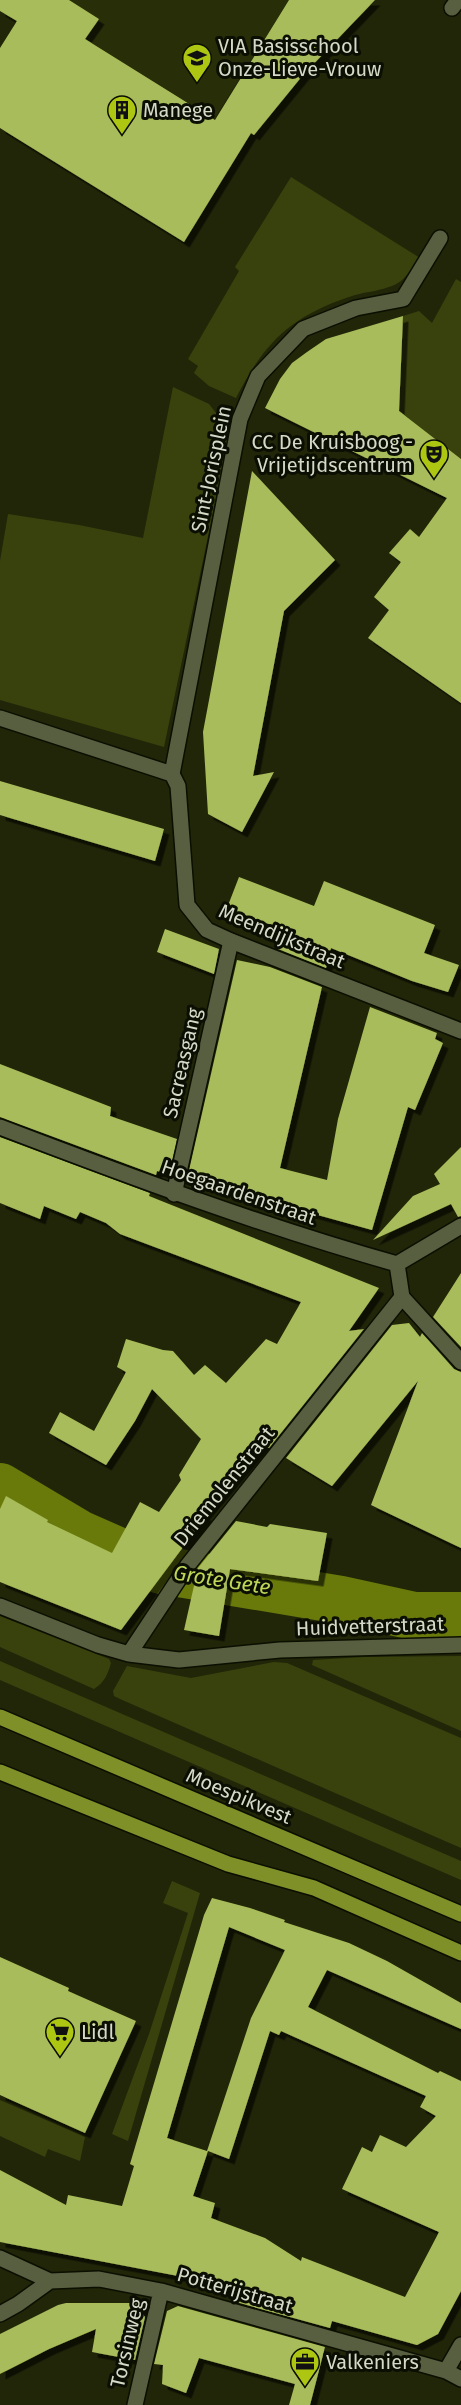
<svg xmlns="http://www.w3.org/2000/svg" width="461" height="2405" font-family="'Fira Sans',sans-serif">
<defs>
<filter id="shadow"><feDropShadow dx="5.5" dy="5.5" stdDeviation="0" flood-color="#0009"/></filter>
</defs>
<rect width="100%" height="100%" fill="#212608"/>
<!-- built -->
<path fill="#282f08" d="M 0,0 L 289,0 L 214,119 L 85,39 L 73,57 L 0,11 Z"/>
<!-- green -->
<path fill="#39420d" d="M 291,177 L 420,258 C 414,265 409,274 402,280 C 389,291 365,291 349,297 C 290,317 264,343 236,398 L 209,386 L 194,373 L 198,366 L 188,359 L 239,271 L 235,267 L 240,259 Z
M 456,279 L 461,282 L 461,459 L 399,411 L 403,316 L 419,311 L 432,323 Z
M 173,387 L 209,404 L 230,431 L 164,747 L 0,700 L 0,561 L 8,514 L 79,525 L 143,538 Z
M 0,1616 L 109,1659 L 111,1663 C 108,1674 104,1683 94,1689 L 0,1647 Z
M 461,1656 L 461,1731 L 312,1665 L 313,1660 L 364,1657 Z
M 0,1661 L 461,1861 L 461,1880 L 0,1680 Z
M 274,1662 L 287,1663 L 461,1738 L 461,1848 L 120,1699 L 114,1696 L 113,1691 L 127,1666 L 191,1678 Z
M 172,1881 L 200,1893 L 128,2141 L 112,2134 L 149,2034 L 188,1913 L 163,1903 Z
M 0,2100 L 85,2137 L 80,2161 L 48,2149 L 45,2157 L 0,2136 Z"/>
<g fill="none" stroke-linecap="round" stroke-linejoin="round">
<!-- river -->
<path stroke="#697a0b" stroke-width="48" d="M 0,1487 L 79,1534 L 161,1570 L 341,1600 L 414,1616 L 461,1616"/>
</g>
<!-- building -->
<path fill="#a8bc5b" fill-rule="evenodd" filter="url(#shadow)" d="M 0,0 L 69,0 L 99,19 L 85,39 L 215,120 L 289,0 L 375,0 L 303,75 L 254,135 L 251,133 L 184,242 L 0,128 L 0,48 L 17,21 L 0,11 Z
M 403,316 L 399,411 L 461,459 L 461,703 L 368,638 L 389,610 L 374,597 L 401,562 L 389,553 L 410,529 L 419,537 L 447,498 L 265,408 L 280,379 L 292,363 L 307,352 L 326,339 Z
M 252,471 L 335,560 L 284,611 L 253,776 L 274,772 L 242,832 L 208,814 L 203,732 Z
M 0,781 L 164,829 L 155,861 L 0,815 Z
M 239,877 L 314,906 L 324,881 L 435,925 L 424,953 L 459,965 L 448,992 L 412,981 L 331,948 L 326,968 L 278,949 L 282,929 L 227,908 Z
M 165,929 L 219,949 L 214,974 L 157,952 Z
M 237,960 L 270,967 L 322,987 L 280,1168 L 327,1180 L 338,1119 L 370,1007 L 437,1033 L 435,1039 L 443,1043 L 415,1110 L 408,1107 L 372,1230 L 187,1179 Z
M 0,1064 L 111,1107 L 110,1116 L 177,1139 L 169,1174 L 157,1171 L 156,1175 L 0,1117 Z
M 0,1137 L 150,1193 L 149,1196 L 379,1288 L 349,1331 L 364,1329 L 269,1448 L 263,1445 L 204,1515 L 207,1515 L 121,1630 L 0,1582 L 0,1509 L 6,1496 L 48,1520 L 47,1522 L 112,1553 L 140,1502 L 159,1512 L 181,1480 L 179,1475 L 201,1439 L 152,1389 L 135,1421 L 106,1465 L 49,1433 L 60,1412 L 94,1431 L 126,1372 L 117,1367 L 126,1339 L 163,1350 L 173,1351 L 194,1375 L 205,1365 L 226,1383 L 266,1339 L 277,1344 L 301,1302 L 120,1234 L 106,1223 L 80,1212 L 76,1219 L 44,1206 L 40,1219 L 0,1203 Z
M 461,1147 L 461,1216 L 458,1217 L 451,1204 L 373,1240 L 413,1196 L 440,1184 L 434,1174 Z
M 461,1273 L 461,1347 L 433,1317 Z
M 409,1323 L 420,1337 L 422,1333 L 454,1369 L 461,1372 L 461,1548 L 371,1505 L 418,1381 L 332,1486 L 286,1458 L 392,1325 Z
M 236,1521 L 267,1527 L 270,1524 L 327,1533 L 318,1581 L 230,1569 L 219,1636 L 184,1630 L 198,1568 Z
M 212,1898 L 250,1908 L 285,1920 L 284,1922 L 349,1943 L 387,1961 L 461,2003 L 461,2029 L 327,1970 L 308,2007 L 438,2073 L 440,2071 L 461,2081 L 461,2291 L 438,2334 L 417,2345 L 332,2321 L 330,2328 L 232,2301 L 240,2301 L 241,2288 L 0,2242 L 0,2170 L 66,2205 L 68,2195 L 122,2206 L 134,2166 L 130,2164 L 204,1915 ZM 229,1927 L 285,1950 L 251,2018 L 207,2151 L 167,2138 ZM 270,2031 L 279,2035 L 281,2031 L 426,2096 L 420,2107 L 436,2116 L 406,2147 L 380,2135 L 372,2152 L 362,2147 L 342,2189 L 439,2232 L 405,2297 L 302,2257 L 301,2261 L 265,2238 L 211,2218 L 215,2203 L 193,2196 L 208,2151 L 229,2159 Z
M 0,1957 L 69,1988 L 68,1991 L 136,2021 L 85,2133 L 0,2095 Z
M 66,2303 L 148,2303 L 147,2308 L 140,2311 L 145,2317 L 135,2360 L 92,2352 L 96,2329 L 49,2349 L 0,2374 L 0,2334 L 58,2305 Z
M 178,2306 L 325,2347 L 310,2405 L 289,2405 L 295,2384 L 199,2358 L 186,2393 L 162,2384 L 163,2365 L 154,2364 L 167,2311 Z"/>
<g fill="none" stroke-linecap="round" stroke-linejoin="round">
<!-- pedestrian casing -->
<g stroke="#0b0f00" stroke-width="18">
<path id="pedestrian" d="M 452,8 L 458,0
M 172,774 L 240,419 L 258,376 L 303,329 L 356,308 L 403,299 L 440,238
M 174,1194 L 231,941"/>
</g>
<!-- minor casing -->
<g stroke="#0b0f00" stroke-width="18">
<path id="minor" d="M 0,718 L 172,774 L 178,786 L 187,905 L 207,930 L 231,941 L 461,1031
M 0,1127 C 131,1177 262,1226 397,1264 L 461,1226
M 402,1297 L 461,1362
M 0,1606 L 98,1645 L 129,1654 L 179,1660 L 280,1650 L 461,1645
M 129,1654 L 188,1565 L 402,1297 L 397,1264
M 0,2258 L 50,2281
M 0,2314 L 18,2304 L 50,2281 L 99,2279 L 161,2291 L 446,2371 L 461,2379
M 446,2371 L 461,2345
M 135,2405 L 161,2291"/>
</g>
<!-- primary casing -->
<g stroke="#0b0f00" stroke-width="18">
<path id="primary" d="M 0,1717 L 461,1914
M 0,1772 L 228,1864 L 314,1888 L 461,1953"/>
</g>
<!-- pedestrian -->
<use href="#pedestrian" stroke="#585f40" stroke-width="15"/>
<!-- minor -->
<use href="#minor" stroke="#585f40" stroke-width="15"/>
<!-- primary -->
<use href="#primary" stroke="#7f9029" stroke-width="15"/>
</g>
<!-- icons -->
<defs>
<g id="school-pin" transform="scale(1.5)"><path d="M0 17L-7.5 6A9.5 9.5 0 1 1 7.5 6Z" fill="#acc612" stroke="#0b0e03"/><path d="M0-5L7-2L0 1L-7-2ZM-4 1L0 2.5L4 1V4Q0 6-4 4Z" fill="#111"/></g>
<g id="building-pin" transform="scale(1.5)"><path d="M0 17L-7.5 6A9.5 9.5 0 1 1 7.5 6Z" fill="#acc612" stroke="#0b0e03"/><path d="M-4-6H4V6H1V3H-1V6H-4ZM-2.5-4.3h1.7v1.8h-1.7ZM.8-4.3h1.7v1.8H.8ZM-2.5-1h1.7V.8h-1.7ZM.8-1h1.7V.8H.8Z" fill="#111"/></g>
<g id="theatre-pin" transform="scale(1.5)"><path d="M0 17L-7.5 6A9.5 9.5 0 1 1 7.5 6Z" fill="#acc612" stroke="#0b0e03"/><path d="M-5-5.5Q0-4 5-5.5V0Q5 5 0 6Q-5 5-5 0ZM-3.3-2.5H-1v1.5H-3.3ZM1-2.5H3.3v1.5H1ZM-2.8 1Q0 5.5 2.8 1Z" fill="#111"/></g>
<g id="supermarket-pin" transform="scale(1.5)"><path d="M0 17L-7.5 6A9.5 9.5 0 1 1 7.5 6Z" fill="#acc612" stroke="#0b0e03"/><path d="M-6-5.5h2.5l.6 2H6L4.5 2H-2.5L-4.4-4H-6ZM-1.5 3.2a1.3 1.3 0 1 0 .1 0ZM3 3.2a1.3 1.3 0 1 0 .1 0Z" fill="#111"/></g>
<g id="office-pin" transform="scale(1.5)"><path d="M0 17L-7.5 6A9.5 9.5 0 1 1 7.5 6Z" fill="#acc612" stroke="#0b0e03"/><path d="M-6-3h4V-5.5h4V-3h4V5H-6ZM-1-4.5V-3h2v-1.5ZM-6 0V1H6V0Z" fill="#111"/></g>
</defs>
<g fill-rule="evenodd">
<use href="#school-pin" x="197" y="58"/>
<use href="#building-pin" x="122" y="110"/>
<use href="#theatre-pin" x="434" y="454"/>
<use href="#supermarket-pin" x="60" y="2032"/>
<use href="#office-pin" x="305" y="2362"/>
</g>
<g text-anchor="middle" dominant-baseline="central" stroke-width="6" stroke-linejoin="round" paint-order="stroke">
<!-- poi labels -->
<g font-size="20" fill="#d5dac8" stroke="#0b0e03" text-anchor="start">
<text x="218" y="46">VIA Basisschool<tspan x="218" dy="23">Onze-Lieve-Vrouw</tspan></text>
<text x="143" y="110">Manege</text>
<text x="413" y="442" text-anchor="end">CC De Kruisboog -<tspan x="413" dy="23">Vrijetijdscentrum</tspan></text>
<text x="81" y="2032">Lidl</text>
<text x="326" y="2362">Valkeniers</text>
</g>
<!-- street labels -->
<g font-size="20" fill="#d5dac8" stroke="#0b0e03">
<text transform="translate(211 469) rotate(-78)">Sint-Jorisplein</text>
<text transform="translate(282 936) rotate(23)">Meendijkstraat</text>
<text transform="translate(182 1063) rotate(-77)">Sacreasgang</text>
<text transform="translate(239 1192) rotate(19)">Hoegaardenstraat</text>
<text transform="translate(224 1486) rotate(-51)">Driemolenstraat</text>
<text transform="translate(370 1626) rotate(-2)">Huidvetterstraat</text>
<text transform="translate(239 1796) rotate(23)">Moespikvest</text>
<text transform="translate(235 2290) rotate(16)">Potterijstraat</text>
<text transform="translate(127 2343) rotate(-77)">Torsinweg</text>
</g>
<!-- water labels -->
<g font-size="21" font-style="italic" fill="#bdd656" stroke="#0b0e03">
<text transform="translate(222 1580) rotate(9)">Grote Gete</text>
</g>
</g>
</svg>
